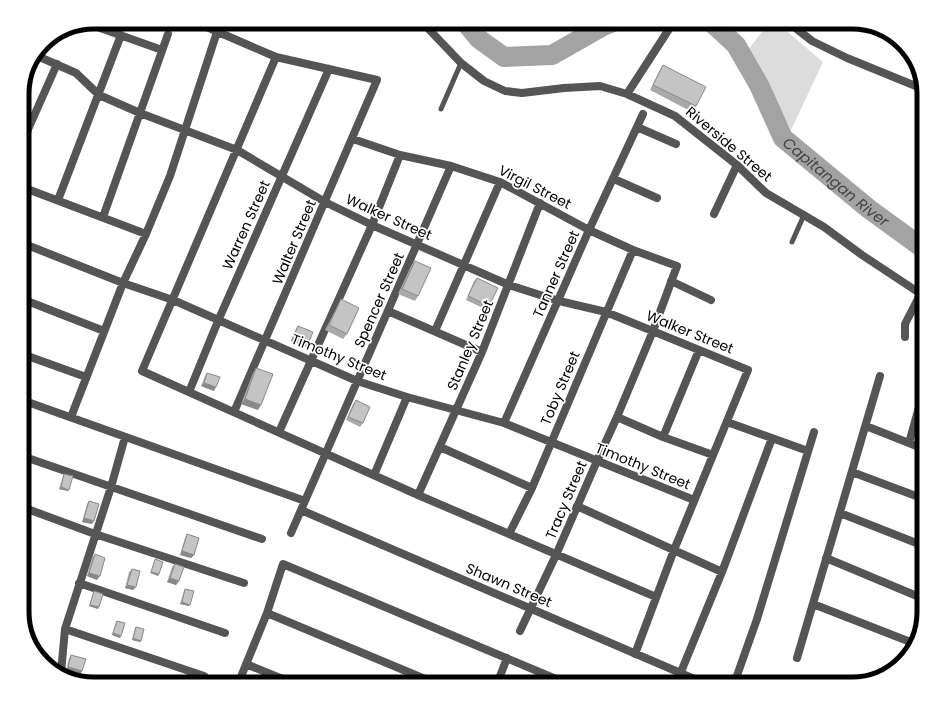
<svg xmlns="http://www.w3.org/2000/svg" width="946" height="706" font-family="Poppins,sans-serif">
<rect width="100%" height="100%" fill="#fff"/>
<!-- green -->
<path fill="#dcdcdc" d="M 770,22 L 776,22 L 823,62 L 791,130 L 747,51 Z"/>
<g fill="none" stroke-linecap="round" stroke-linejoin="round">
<!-- river -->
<g stroke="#a3a3a3" stroke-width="20">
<path d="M 465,22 L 479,39 L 504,57 L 552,55 L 603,26 L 613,22"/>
<path id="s1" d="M 711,22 L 736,45 L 759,85 L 783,138 L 869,209 L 924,249"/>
</g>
<!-- service -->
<path stroke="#555" stroke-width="5" d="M 441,109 L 461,63
M 792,242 L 804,215"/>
<!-- minor -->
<path stroke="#555" stroke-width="8" d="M 422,22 L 461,63 L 484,81 L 505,91 L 522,93 L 564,88 L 600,86 L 627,94 L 675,116 L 737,165 L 766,193 L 824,227 L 862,255 L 924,296
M 788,22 L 812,41 L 847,58 L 923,89
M 89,24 L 162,50
M 202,25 L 276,57 L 377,80 L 234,412
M 35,55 L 76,73 L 99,95 L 140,113 L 237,150 L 325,202 L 372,225 L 509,285 L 559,301 L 606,312 L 748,370 L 674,550 L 635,654
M 276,57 L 142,371 L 418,495 L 656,597
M 627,94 L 671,26 L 672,22
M 637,127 L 676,144
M 353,139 L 400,155 L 451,166 L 500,182 L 589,230 L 633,250 L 677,266 L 653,331 L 617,417 L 597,461 L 556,555 L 520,631
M 22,143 L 57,64
M 614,179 L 657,198
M 22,187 L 146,234
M 58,200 L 121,35
M 714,214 L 737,165
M 103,217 L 168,34
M 22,243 L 123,283 L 173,300 L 357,381 L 407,397 L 504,423 L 694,500
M 671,281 L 711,300
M 22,299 L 104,331
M 388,311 L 482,352
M 435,331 L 500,182
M 905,337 L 905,324 L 921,293
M 22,354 L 86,377
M 189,392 L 218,321 L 329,69
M 22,400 L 305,501
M 71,417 L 123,283 L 146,234 L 170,176 L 217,32
M 617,417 L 663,437 L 713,455
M 727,422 L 808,451
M 504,423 L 589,230 L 643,114
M 866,426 L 924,449
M 279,432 L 372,225 L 400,155
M 663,437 L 699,350
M 909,443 L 919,407
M 440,447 L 532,488
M 22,456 L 262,539
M 852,472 L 924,499
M 374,475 L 407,397
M 418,495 L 482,352 L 540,203
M 577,506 L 722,572
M 22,507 L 95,534 L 244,583
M 301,510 L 706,684
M 840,513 L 924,546
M 291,533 L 451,166
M 509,534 L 532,488 L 633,250
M 826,558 L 924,599
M 79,583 L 225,633
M 813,604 L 913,643
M 267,613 L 437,684
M 65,629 L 204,676
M 797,658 L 880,376
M 246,664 L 295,684
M 61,673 L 65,629 L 111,487 L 125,437
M 238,684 L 267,613 L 283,564 L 568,684
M 497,684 L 507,658
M 676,684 L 722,572 L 772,438
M 734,684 L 757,619 L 814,432"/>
</g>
<!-- wall -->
<path fill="#a9a9a9" d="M 663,65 L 696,106 L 692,112 L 650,90 L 660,70 Z
M 415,261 L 418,296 L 415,301 L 398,294 L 411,266 Z
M 477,278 L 489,306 L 487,310 L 466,300 L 474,281 Z
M 341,299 L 347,334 L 343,339 L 325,330 L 338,305 Z
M 298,326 L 306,347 L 291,341 L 296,329 Z
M 256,368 L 258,410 L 241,404 L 253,373 Z
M 207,373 L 214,391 L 201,386 L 205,376 Z
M 356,400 L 363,423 L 360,427 L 346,420 L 353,404 Z
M 64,474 L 69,490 L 68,491 L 59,489 L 63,476 Z
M 89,501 L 92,524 L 82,522 L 87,504 Z
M 187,534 L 194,555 L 191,558 L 180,555 L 185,538 Z
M 95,554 L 97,580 L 87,576 L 92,558 Z
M 175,564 L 179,581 L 176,585 L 167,582 L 172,567 Z
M 132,569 L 133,590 L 125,588 L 129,572 Z
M 185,589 L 189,606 L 180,604 L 184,591 Z
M 94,591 L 98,609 L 89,606 L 93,593 Z
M 117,621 L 120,638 L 112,635 L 116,622 Z
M 136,627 L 141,641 L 140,642 L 132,640 L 135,628 Z
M 71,655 L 80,675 L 66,671 L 69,658 Z"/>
<!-- shaded-wall -->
<path fill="#898989" d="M 293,337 L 308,344 L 306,347 L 291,341 Z
M 204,383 L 216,387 L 214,391 L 201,386 Z
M 245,399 L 261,405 L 258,410 L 241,404 Z
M 22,419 L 26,420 L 24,423 L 22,423 Z
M 61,487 L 69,490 L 68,491 L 59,489 Z
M 84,518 L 94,521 L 92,524 L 82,522 Z
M 182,551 L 194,555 L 191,558 L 180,555 Z
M 151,572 L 159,574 L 158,576 L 150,573 Z
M 89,573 L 100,576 L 97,580 L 87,576 Z
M 170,578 L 179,581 L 176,585 L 167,582 Z
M 127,585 L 136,587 L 133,590 L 125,588 Z
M 182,602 L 190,605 L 189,606 L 180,604 Z
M 90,605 L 99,607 L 98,609 L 89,606 Z
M 113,633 L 121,636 L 120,638 L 112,635 Z
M 133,638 L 141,641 L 140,642 L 132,640 Z
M 68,667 L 82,671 L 80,675 L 66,671 Z"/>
<!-- building -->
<path fill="#c4c4c4" stroke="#898989" d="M 663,65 L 706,87 L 696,106 L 653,85 Z
M 415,261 L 431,268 L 418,296 L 402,289 Z
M 477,278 L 498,288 L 489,306 L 468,296 Z
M 341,299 L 359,308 L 347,334 L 329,325 Z
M 298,326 L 313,332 L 308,344 L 293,337 Z
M 256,368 L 273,374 L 261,405 L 245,399 Z
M 207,373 L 220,377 L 216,387 L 204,383 Z
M 356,400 L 370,407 L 363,423 L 348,417 Z
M 22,402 L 30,404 L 26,420 L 22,419 Z
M 22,422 L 25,423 L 22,437 Z
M 64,474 L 73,476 L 69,490 L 61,487 Z
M 89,501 L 99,504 L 94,521 L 84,518 Z
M 187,534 L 199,538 L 194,555 L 182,551 Z
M 95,554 L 105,558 L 100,576 L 89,573 Z
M 155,559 L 163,562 L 159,574 L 151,572 Z
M 175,564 L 184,567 L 179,581 L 170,578 Z
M 132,569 L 140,571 L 136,587 L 127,585 Z
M 185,589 L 194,591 L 190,605 L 182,602 Z
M 94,591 L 103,594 L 99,607 L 90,605 Z
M 117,621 L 125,623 L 121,636 L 113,633 Z
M 136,627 L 144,629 L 141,641 L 133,638 Z
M 71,655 L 86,659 L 82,671 L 68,667 Z"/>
<g text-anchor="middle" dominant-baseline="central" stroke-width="3.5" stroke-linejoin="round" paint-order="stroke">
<!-- street labels -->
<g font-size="14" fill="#000" stroke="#fff">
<text transform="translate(729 144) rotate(40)">Riverside Street</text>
<text transform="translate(535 187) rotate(27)">Virgil Street</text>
<text transform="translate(389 217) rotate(24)">Walker Street</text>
<text transform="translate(246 225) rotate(-66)">Warren Street</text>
<text transform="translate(294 242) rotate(-67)">Walter Street</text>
<text transform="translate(556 274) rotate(-66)">Tanner Street</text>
<text transform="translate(379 300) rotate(-66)">Spencer Street</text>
<text transform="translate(690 332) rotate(22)">Walker Street</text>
<text transform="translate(470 345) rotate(-67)">Stanley Street</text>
<text transform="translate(339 357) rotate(22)">Timothy Street</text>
<text transform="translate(560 388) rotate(-67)">Toby Street</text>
<text transform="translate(643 466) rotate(22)">Timothy Street</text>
<text transform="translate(566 500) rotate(-67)">Tracy Street</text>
<text transform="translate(509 585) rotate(23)">Shawn Street</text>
</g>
<!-- water labels -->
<g font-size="15" font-style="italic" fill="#444" stroke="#fff">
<text stroke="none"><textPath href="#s1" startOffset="207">Capitangan River</textPath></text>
</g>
</g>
<!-- crop -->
<path d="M0 0H946V706H0ZM94 29H852A65 65 0 0 1 917 94V612A65 65 0 0 1 852 677H94A65 65 0 0 1 29 612V94A65 65 0 0 1 94 29Z" fill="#fff" fill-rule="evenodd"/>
<path fill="none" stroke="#000" stroke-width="5" d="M94 29H852A65 65 0 0 1 917 94V612A65 65 0 0 1 852 677H94A65 65 0 0 1 29 612V94A65 65 0 0 1 94 29Z"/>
</svg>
